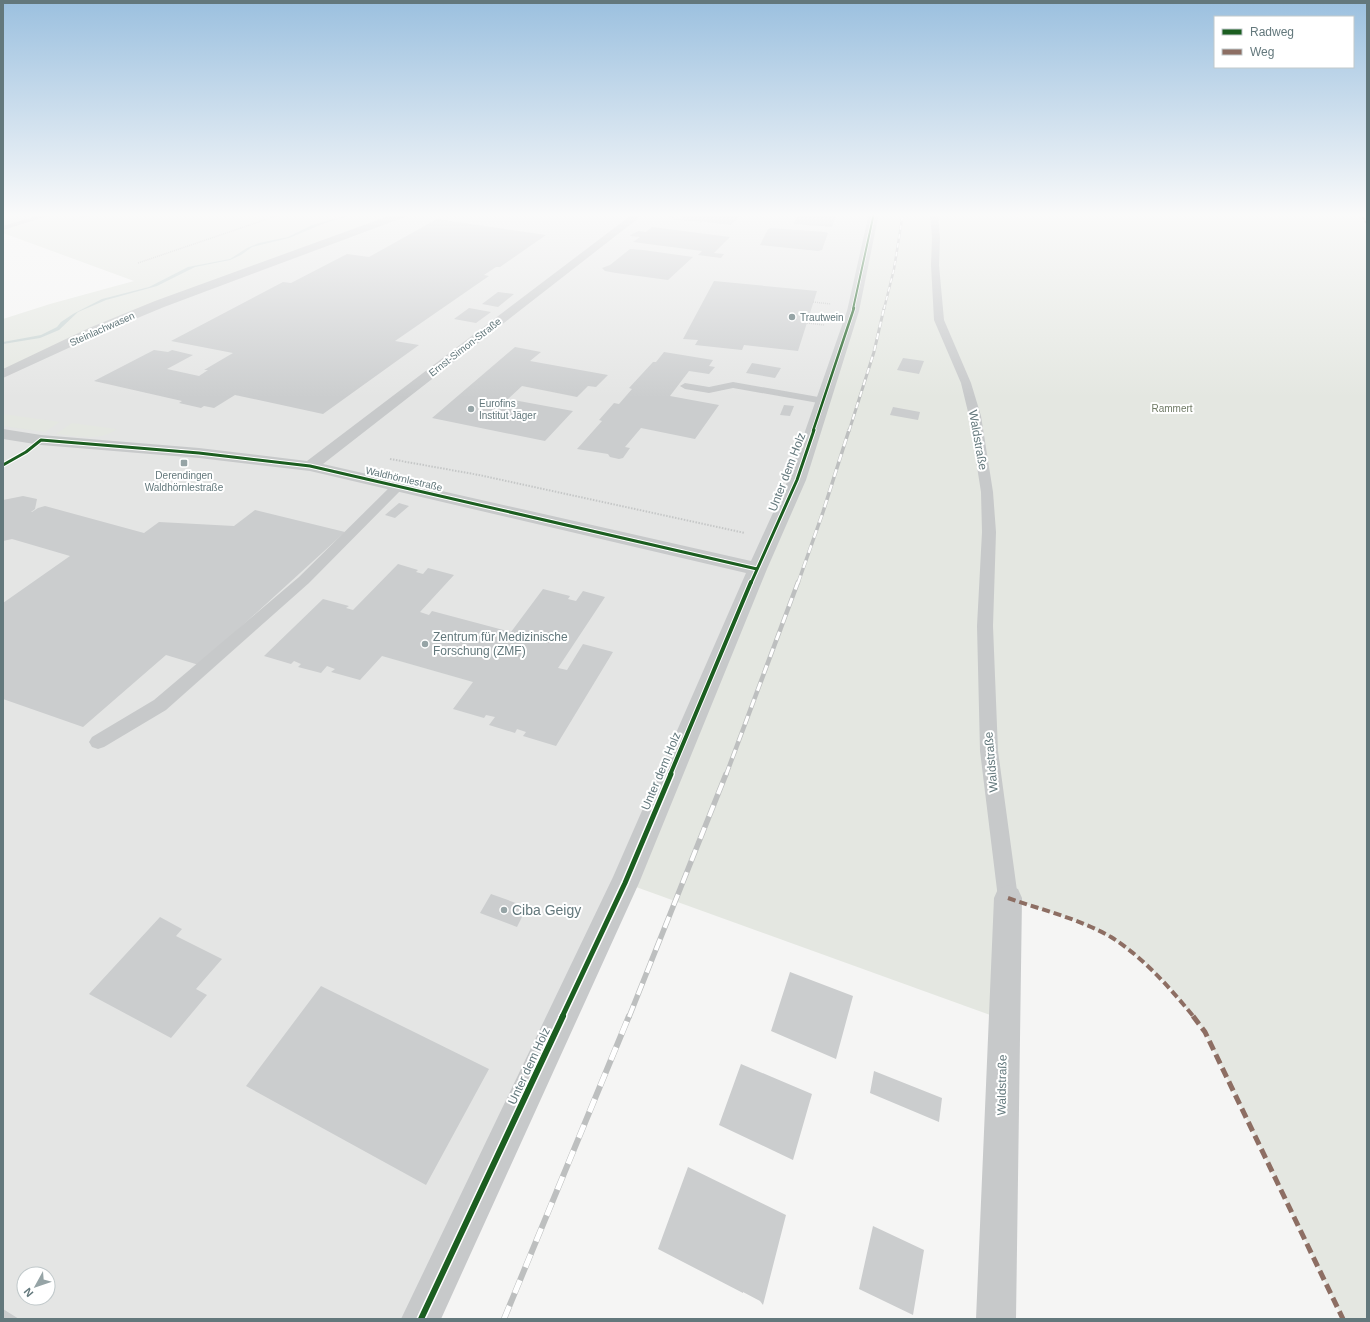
<svg xmlns="http://www.w3.org/2000/svg" width="1370" height="1322" font-family="Helvetica,sans-serif">
<rect width="100%" height="100%" fill="#f5f5f4"/>
<!-- built -->
<path fill="#e4e5e4" fill-rule="evenodd" d="M 406,213 L 874,213 L 853,311 L 821,409 L 421,1319 L 3,1319 L 3,374 L 86,335 L 337,237 ZM 24,1274 L 48,1274 L 48,1298 L 24,1298 Z"/>
<!-- green -->
<path fill="#e4e7e1" d="M 3,213 L 406,213 L 241,273 L 3,374 L 3,319 L 50,304 L 134,281 L 3,233 Z
M 874,213 L 1367,213 L 1367,1319 L 1343,1319 L 1205,1032 L 1169,986 L 1141,959 L 1110,937 L 1076,921 L 1008,898 L 1004,1020 L 625,883 L 757,569 L 853,311 Z
M 3,414 L 60,422 L 45,432 L 3,426 Z
M 72,423 L 117,429 C 99,442 76,436 56,434 Z"/>
<!-- water -->
<path fill="#c7d3d2" d="M 355,213 L 359,213 L 325,223 L 289,238 L 252,247 L 241,255 L 230,260 L 195,267 L 157,286 L 106,300 L 78,312 L 59,330 L 40,338 L 3,344 L 3,342 L 41,335 L 57,327 L 61,322 L 73,314 L 102,299 L 149,287 L 188,267 L 230,259 L 247,248 L 259,243 L 288,237 L 312,225 Z"/>
<!-- building -->
<path fill="#cbcdce" d="M 678,213 L 715,213 L 740,216 L 731,225 L 680,219 L 683,216 L 676,214 Z
M 799,213 L 803,213 L 836,215 L 832,227 L 794,224 Z
M 437,219 L 546,235 L 500,267 L 496,267 L 484,275 L 489,276 L 395,341 L 419,345 L 323,414 L 235,395 L 214,408 L 204,406 L 201,408 L 179,403 L 182,401 L 94,381 L 154,350 L 168,352 L 172,350 L 193,355 L 167,369 L 199,376 L 208,370 L 204,370 L 233,353 L 171,341 L 283,282 L 291,283 L 347,254 L 369,257 Z
M 652,227 L 730,237 L 714,253 L 724,254 L 721,258 L 698,255 L 702,251 L 633,242 L 640,237 L 630,236 L 632,234 L 639,231 L 646,232 Z
M 771,228 L 825,232 L 828,233 L 822,250 L 818,251 L 760,245 L 768,229 Z
M 630,249 L 643,250 L 693,257 L 668,280 L 616,273 L 605,271 L 602,268 L 610,265 Z
M 714,281 L 817,291 L 798,351 L 744,345 L 742,350 L 695,345 L 698,340 L 683,339 Z
M 498,292 L 514,294 L 498,307 L 482,304 Z
M 469,308 L 491,312 L 476,323 L 454,319 Z
M 515,347 L 541,352 L 530,361 L 608,375 L 596,387 L 588,386 L 577,397 L 522,386 L 508,399 L 573,411 L 545,441 L 432,418 Z
M 664,352 L 713,360 L 709,366 L 715,367 L 709,374 L 689,371 L 670,396 L 719,405 L 695,439 L 641,428 L 625,447 L 630,448 L 623,458 L 619,459 L 610,457 L 608,454 L 577,449 L 602,421 L 599,420 L 614,403 L 619,404 L 632,389 L 629,388 L 653,362 L 656,362 Z
M 903,358 L 924,361 L 919,374 L 897,370 Z
M 752,363 L 781,368 L 775,378 L 746,373 Z
M 784,405 L 794,406 L 790,416 L 780,415 Z
M 893,407 L 920,412 L 918,420 L 890,415 Z
M 23,496 L 37,499 L 35,509 L 31,512 L 32,512 L 38,508 L 45,506 L 144,533 L 159,522 L 234,526 L 255,510 L 345,532 L 199,665 L 166,655 L 83,727 L 3,699 L 3,603 L 70,556 L 12,539 L 3,541 L 3,500 Z
M 399,503 L 409,506 L 395,518 L 385,515 Z
M 398,564 L 418,570 L 416,572 L 423,574 L 428,568 L 454,575 L 420,612 L 429,615 L 432,611 L 511,632 L 543,589 L 570,596 L 568,599 L 576,601 L 583,591 L 605,597 L 558,668 L 567,670 L 583,644 L 613,652 L 556,746 L 523,736 L 526,732 L 517,729 L 515,733 L 489,725 L 495,717 L 486,715 L 484,718 L 453,709 L 473,682 L 382,656 L 360,680 L 331,672 L 335,669 L 327,666 L 321,673 L 298,667 L 301,664 L 294,661 L 291,664 L 264,656 L 323,599 L 349,606 L 346,608 L 353,610 Z
M 491,894 L 527,907 L 517,927 L 480,913 Z
M 160,917 L 182,929 L 176,936 L 222,959 L 196,989 L 207,995 L 171,1038 L 89,994 Z
M 790,972 L 853,996 L 836,1059 L 771,1031 Z
M 321,986 L 489,1069 L 426,1185 L 246,1086 Z
M 741,1064 L 812,1094 L 793,1160 L 719,1125 Z
M 874,1071 L 942,1098 L 939,1122 L 870,1093 Z
M 688,1167 L 786,1215 L 763,1305 L 760,1301 L 743,1292 L 743,1293 L 658,1249 Z
M 873,1226 L 924,1250 L 913,1315 L 859,1289 Z
M 3,1309 L 19,1319 L 3,1319 Z"/>
<g fill="none" stroke-linecap="round" stroke-linejoin="round">
<!-- path-far1 -->
<path stroke="#c5c7c7" stroke-width="1.5" stroke-dasharray="1 1" stroke-linecap="butt" d="M 663,215 L 676,214
M 669,215 L 675,219 L 702,222
M 73,220 L 97,213
M 138,263 L 285,213
M 813,302 L 831,304
M 807,323 L 824,325"/>
<!-- path -->
<path stroke="#c5c7c7" stroke-width="2" stroke-dasharray="1.5 1.5" stroke-linecap="butt" d="M 390,459 L 479,475 L 745,533"/>
<!-- service -->
<path fill="#c7c9ca" fill-rule="evenodd" d="M 47,213 L 58,213 L 3,230 L 3,226 Z
M 930,213 L 938,213 L 940,238 L 939,265 L 944,320 L 971,383 L 981,416 L 993,492 L 996,532 L 993,626 L 998,751 L 1018,898 L 1015,905 L 1008,908 L 1001,905 L 998,898 L 980,751 L 977,626 L 982,532 L 981,492 L 969,416 L 961,383 L 934,320 L 931,265 L 932,238 Z
M 733,382 L 824,398 L 829,401 L 824,404 L 733,388 L 709,393 L 685,389 L 680,386 L 685,383 L 709,387 Z
M 398,482 L 402,483 L 404,486 L 402,489 L 309,583 L 166,710 L 104,747 L 98,749 L 92,747 L 89,742 L 92,737 L 154,700 L 299,577 L 394,483 Z"/>
<!-- minor -->
<path fill="#c7c9ca" fill-rule="evenodd" d="M 634,213 L 645,213 L 323,464 L 751,561 L 788,480 L 847,311 L 869,213 L 879,213 L 859,311 L 806,480 L 767,569 L 639,883 L 441,1319 L 401,1319 L 613,877 L 746,573 L 310,471 L 199,458 L 41,445 L 3,439 L 3,429 L 41,435 L 199,448 L 307,461 Z
M 1008,885 L 1018,889 L 1022,898 L 1016,1319 L 976,1319 L 994,898 L 998,889 Z"/>
<!-- tertiary -->
<path fill="#c7c9ca" fill-rule="evenodd" d="M 397,213 L 411,213 L 410,215 L 164,307 L 99,334 L 3,378 L 3,369 L 89,328 L 155,301 Z"/>
<!-- rail-far5 casing -->
<g stroke="#bdbfbf" stroke-width="2.5">
<path id="rail-far5" d="M 884,309 L 894,269 L 903,213"/>
</g>
<!-- rail-far4 casing -->
<g stroke="#bdbfbf" stroke-width="3">
<path id="rail-far4" d="M 849,431 L 874,352 L 884,308"/>
</g>
<!-- rail-far3 casing -->
<g stroke="#bdbfbf" stroke-width="3.5">
<path id="rail-far3" d="M 798,583 L 823,512 L 849,430"/>
</g>
<!-- rail-far2 casing -->
<g stroke="#bdbfbf" stroke-width="4.5">
<path id="rail-far2" d="M 726,775 L 798,582"/>
</g>
<!-- rail-far1 casing -->
<g stroke="#bdbfbf" stroke-width="5.5">
<path id="rail-far1" d="M 629,1017 L 726,774"/>
</g>
<!-- rail casing -->
<g stroke="#bdbfbf" stroke-width="6">
<path id="rail" d="M 504,1319 L 629,1016"/>
</g>
<!-- rail-far5 -->
<use href="#rail-far5" stroke="#fff" stroke-width="1.5" stroke-dasharray="4.5" stroke-linecap="butt"/>
<!-- rail-far4 -->
<use href="#rail-far4" stroke="#fff" stroke-width="2" stroke-dasharray="6" stroke-linecap="butt"/>
<!-- rail-far3 -->
<use href="#rail-far3" stroke="#fff" stroke-width="2.5" stroke-dasharray="8" stroke-linecap="butt"/>
<!-- rail-far2 -->
<use href="#rail-far2" stroke="#fff" stroke-width="3" stroke-dasharray="9" stroke-linecap="butt"/>
<!-- rail-far1 -->
<use href="#rail-far1" stroke="#fff" stroke-width="4" stroke-dasharray="12" stroke-linecap="butt"/>
<!-- rail -->
<use href="#rail" stroke="#fff" stroke-width="5" stroke-dasharray="14" stroke-linecap="butt"/>
<!-- quiet-far2 -->
<path stroke="#8d6e63" stroke-width="1.5" stroke-dasharray="3 1.5" stroke-linecap="butt" d="M 1360,213 L 1367,224"/>
<!-- quiet-far1 -->
<path stroke="#8d6e63" stroke-width="4" stroke-dasharray="8 4" stroke-linecap="butt" d="M 1008,898 C 1042,910 1080,919 1111,937 C 1144,958 1169,987 1194,1017"/>
<!-- quiet -->
<path stroke="#8d6e63" stroke-width="5" stroke-dasharray="10 5" stroke-linecap="butt" d="M 1193,1016 L 1205,1032 L 1343,1319"/>
<!-- cycleway-far5 casing -->
<g stroke="#fff" stroke-width="3.5">
<path id="cycleway-far5" d="M 853,309 L 874,213"/>
</g>
<!-- cycleway-far4 casing -->
<g stroke="#fff" stroke-width="4">
<path id="cycleway-far4" d="M 813,431 L 854,308"/>
</g>
<!-- cycleway-far3 casing -->
<g stroke="#fff" stroke-width="5">
<path id="cycleway-far3" d="M 3,465 L 26,452 L 41,440 L 199,453 L 310,466 L 757,569
M 751,583 L 797,480 L 814,430"/>
</g>
<!-- cycleway-far2 casing -->
<g stroke="#fff" stroke-width="6">
<path id="cycleway-far2" d="M 670,775 L 751,582"/>
</g>
<!-- cycleway-far1 casing -->
<g stroke="#fff" stroke-width="8">
<path id="cycleway-far1" d="M 562,1017 L 625,883 L 671,774"/>
</g>
<!-- cycleway casing -->
<g stroke="#fff" stroke-width="9">
<path id="cycleway" d="M 421,1319 L 563,1016"/>
</g>
<!-- cycleway-far5 -->
<use href="#cycleway-far5" stroke="#1b5e20" stroke-width="2"/>
<!-- cycleway-far4 -->
<use href="#cycleway-far4" stroke="#1b5e20" stroke-width="2.5"/>
<!-- cycleway-far3 -->
<use href="#cycleway-far3" stroke="#1b5e20" stroke-width="3"/>
<!-- cycleway-far2 -->
<use href="#cycleway-far2" stroke="#1b5e20" stroke-width="4"/>
<!-- cycleway-far1 -->
<use href="#cycleway-far1" stroke="#1b5e20" stroke-width="5"/>
<!-- cycleway -->
<use href="#cycleway" stroke="#1b5e20" stroke-width="6"/>
</g>
<!-- sky -->
<linearGradient id="sky" x2="0" y2="1"><stop stop-color="#9bc0df"/><stop offset="0.54" stop-color="#fafafa"/><stop offset="1" stop-color="#fafafa" stop-opacity="0"/></linearGradient>
<rect width="1370" height="398" fill="url(#sky)"/>
<!-- markers -->
<g fill="#96a4a6" stroke="#fff" stroke-width="1.5">
<circle cx="792" cy="317" r="4"/>
<circle cx="471" cy="409" r="4"/>
<rect x="180" y="459" width="8" height="8" rx="2"/>
<circle cx="425" cy="644" r="4"/>
<circle cx="504" cy="910" r="4"/>
</g>
<g text-anchor="middle" dominant-baseline="central" stroke-width="4" stroke-linejoin="round" paint-order="stroke">
<!-- far-poi labels -->
<g font-size="10" fill="#63787c" stroke="#fff" text-anchor="start">
<text x="800" y="317">Trautwein</text>
<text x="479" y="403">Eurofins<tspan x="479" dy="12">Institut Jäger</tspan></text>
<text x="184" y="475" text-anchor="middle">Derendingen<tspan x="184" dy="12">Waldhörnlestraße</tspan></text>
</g>
<!-- far-street labels -->
<g font-size="10" fill="#63787c" stroke="#fff">
<text transform="translate(102 329) rotate(-24)">Steinlachwasen</text>
<text transform="translate(465 347) rotate(-38)">Ernst-Simon-Straße</text>
<text transform="translate(404 479) rotate(13)">Waldhörnlestraße</text>
</g>
<!-- far-park labels -->
<g font-size="10" fill="#6f7a65" stroke="#fff">
<text x="1172" y="408">Rammert</text>
</g>
<!-- street labels -->
<g font-size="12" fill="#63787c" stroke="#fff">
<text transform="translate(978 440) rotate(80)">Waldstraße</text>
<text transform="translate(787 472) rotate(-69)">Unter dem Holz</text>
<text transform="translate(991 762) rotate(-95)">Waldstraße</text>
<text transform="translate(661 771) rotate(-67)">Unter dem Holz</text>
<text transform="translate(529 1066) rotate(-65)">Unter dem Holz</text>
<text transform="translate(1002 1085) rotate(-89)">Waldstraße</text>
</g>
<!-- poi labels -->
<g font-size="12" fill="#63787c" stroke="#fff" text-anchor="start">
<text x="433" y="637">Zentrum für Medizinische<tspan x="433" dy="14">Forschung (ZMF)</tspan></text>
</g>
<!-- near-poi labels -->
<g font-size="14" fill="#63787c" stroke="#fff" text-anchor="start">
<text x="512" y="910">Ciba Geigy</text>
</g>
</g>
<!-- border -->
<rect width="1370" height="1322" fill="none" stroke="#63787c" stroke-width="8"/>
<!-- legend -->
<rect x="1214" y="16" width="140" height="52" fill="#ffffff" stroke="#c1c9cb"/>
<rect x="1222" y="29" width="20" height="6" fill="#1b5e20" stroke="#c1c9cb"/>
<text x="1250" y="36" font-size="12" fill="#63787c">Radweg</text>
<rect x="1222" y="49" width="20" height="6" fill="#8d6e63" stroke="#c1c9cb"/>
<text x="1250" y="56" font-size="12" fill="#63787c">Weg</text>
<!-- north arrow -->
<g transform="translate(36 1286) rotate(230)"><circle r="19" fill="#ffffff" stroke="#c1c9cb"/>
<path d="M0-3L7 15L0 10L-7 15Z" fill="#96a4a6"/>
<text y="-6" font-size="11" font-weight="bold" text-anchor="middle" fill="#63787c">N</text>
</g>
</svg>
